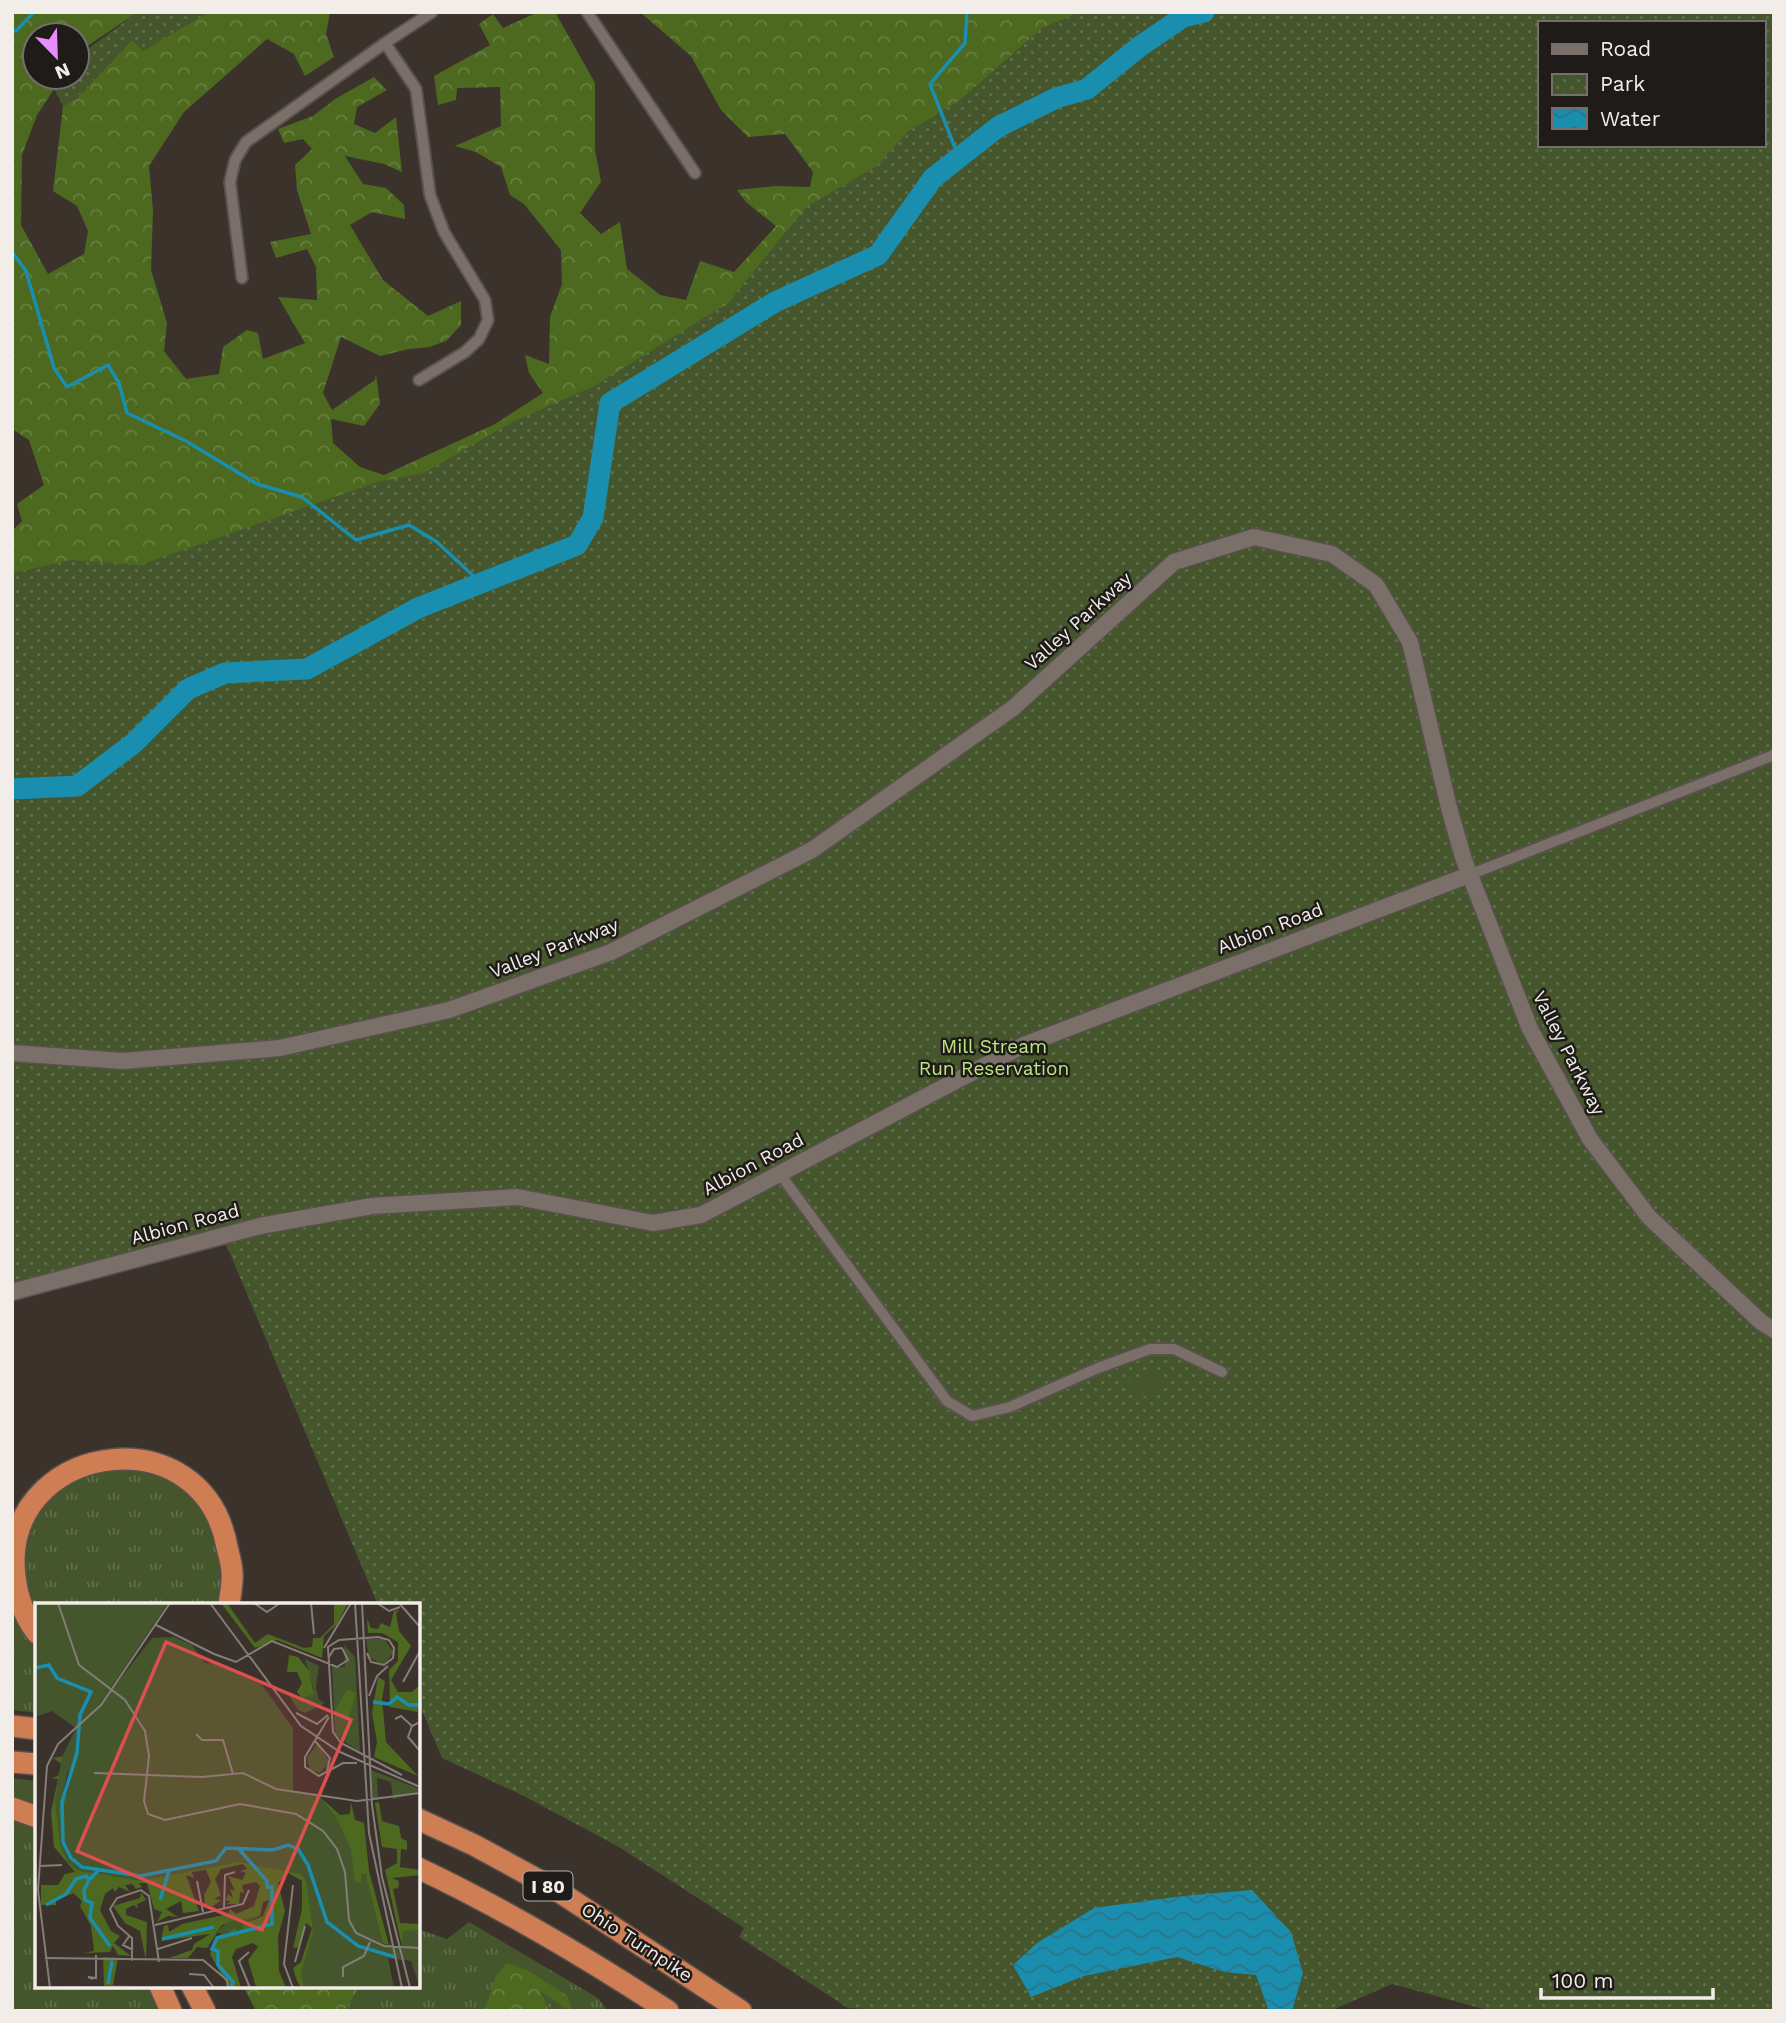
<svg xmlns="http://www.w3.org/2000/svg" width="1786" height="2023" font-family="'Work Sans',sans-serif">
<defs>
<pattern id="grass-tufts" width="24" height="20" patternUnits="userSpaceOnUse" patternTransform="scale(1.75)"><rect width="24" height="20" fill="#45562d"/><path d="M3 7l-1-3M5 7V3M7 7l1-3M15 17l-1-3M17 17v-4M19 17l1-3" fill="none" stroke="#606f4b"/></pattern>
<pattern id="forest-crowns" width="20" height="18" patternUnits="userSpaceOnUse" patternTransform="scale(1.75)"><rect width="20" height="18" fill="#4d691f"/><path d="M2 6a3 3 0 1 1 6 0M12 15a3 3 0 1 1 6 0" fill="none" stroke="#677f40"/></pattern>
<pattern id="park-dots" width="8" height="8" patternUnits="userSpaceOnUse" patternTransform="scale(1.75)"><rect width="8" height="8" fill="#45562d"/><path d="M2 2h.1M6 6h.1" fill="none" stroke="#606f4b" stroke-width="1.8" stroke-linecap="round"/></pattern>
<pattern id="water-waves" width="16" height="10" patternUnits="userSpaceOnUse" patternTransform="scale(1.75)"><rect width="16" height="10" fill="#1a8eae"/><path d="M0 5q4-4 8 0t8 0" fill="none" stroke="#2a758a"/></pattern>
</defs>
<rect width="100%" height="100%" fill="#3c322c"/>
<!-- grass -->
<path fill="url(#grass-tufts)" d="M 101,1468 L 162,1473 L 205,1506 L 226,1566 L 221,1605 L 37,1605 L 37,1622 L 26,1606 L 21,1545 L 27,1529 L 51,1494 Z
M 12,1600 L 28,1638 L 37,1647 L 37,1713 L 12,1710 Z
M 12,1778 L 37,1781 L 37,1809 L 12,1802 Z
M 12,1817 L 37,1826 L 37,1986 L 149,1986 L 159,2011 L 12,2011 Z
M 469,1922 L 598,1998 L 608,2011 L 571,2011 L 495,1978 L 484,2011 L 344,2011 L 360,1986 L 418,1986 L 418,1929 L 447,1939 Z"/>
<!-- forest -->
<path fill="url(#forest-crowns)" fill-rule="evenodd" d="M 12,12 L 138,12 L 77,53 L 77,35 L 35,35 L 35,77 L 62,77 L 37,115 L 22,155 L 21,225 L 48,274 L 84,254 L 88,231 L 77,206 L 53,191 L 63,106 L 76,99 L 132,40 L 144,50 L 209,12 L 330,12 L 326,34 L 334,57 L 305,76 L 294,54 L 267,39 L 184,112 L 149,166 L 153,210 L 151,270 L 167,323 L 164,351 L 186,379 L 219,374 L 223,347 L 247,330 L 258,333 L 263,359 L 305,343 L 278,297 L 317,300 L 316,267 L 307,249 L 276,258 L 270,242 L 311,234 L 297,190 L 295,165 L 312,149 L 303,139 L 284,143 L 278,129 L 313,116 L 335,99 L 374,77 L 387,90 L 357,107 L 354,124 L 375,133 L 396,117 L 402,172 L 384,164 L 345,156 L 363,184 L 386,188 L 404,205 L 405,219 L 372,212 L 350,225 L 383,280 L 428,316 L 461,301 L 461,325 L 446,341 L 429,347 L 409,349 L 380,356 L 341,337 L 323,393 L 332,410 L 375,380 L 376,374 L 380,404 L 364,426 L 331,419 L 333,443 L 360,467 L 384,475 L 495,424 L 543,393 L 529,373 L 525,355 L 549,364 L 550,317 L 562,284 L 561,250 L 524,204 L 510,195 L 501,167 L 476,152 L 455,146 L 501,126 L 500,87 L 457,88 L 456,100 L 438,105 L 434,76 L 490,45 L 479,24 L 493,14 L 503,28 L 538,12 L 555,12 L 595,83 L 595,150 L 601,182 L 580,213 L 601,234 L 620,222 L 627,269 L 660,295 L 686,300 L 700,261 L 734,272 L 776,226 L 746,202 L 737,190 L 776,186 L 810,187 L 813,172 L 785,134 L 748,137 L 721,110 L 691,56 L 640,12 L 1774,12 L 1774,717 L 12,1033 L 12,531 L 22,521 L 17,504 L 44,485 L 29,440 L 12,429 ZM 1539,23 L 1763,23 L 1763,145 L 1539,145 Z
M 506,1963 L 527,1970 L 568,1996 L 572,2011 L 484,2011 L 495,1978 Z
M 243,1986 L 360,1986 L 344,2011 L 256,2011 Z"/>
<!-- park -->
<path fill="url(#park-dots)" fill-rule="evenodd" d="M 138,12 L 209,12 L 143,51 L 132,40 L 76,99 L 63,106 L 55,91 L 65,77 L 77,77 L 77,59 L 81,54 Z
M 1080,12 L 1774,12 L 1774,2011 L 1491,2011 L 1392,1984 L 1330,2011 L 898,2011 L 848,2008 L 739,1937 L 744,1928 L 619,1847 L 522,1795 L 442,1758 L 418,1701 L 418,1605 L 378,1605 L 223,1237 L 12,1293 L 12,573 L 71,560 L 140,565 L 377,482 L 424,473 L 510,423 L 594,386 L 728,303 L 806,207 L 877,166 L 907,132 L 960,100 L 1042,28 ZM 1539,23 L 1763,23 L 1763,145 L 1539,145 Z
M 540,1991 L 571,2011 L 549,2011 Z"/>
<!-- pitch -->
<path fill="#45562d" d="M 1159,1371 L 1166,1388 L 1136,1399 L 1129,1382 Z"/>
<!-- water -->
<path fill="url(#water-waves)" d="M 1252,1890 L 1291,1932 L 1303,1973 L 1292,2011 L 1269,2011 L 1256,1975 L 1224,1972 L 1177,1957 L 1084,1976 L 1031,1997 L 1013,1965 L 1037,1943 L 1094,1908 L 1183,1896 Z"/>
<g fill="none" stroke-linecap="round" stroke-linejoin="round">
<!-- stream -->
<path stroke="#1a8eae" stroke-width="3.5" d="M 12,30 L 16,31 L 34,12
M 959,158 L 930,84 L 965,43 L 967,12
M 12,252 L 26,271 L 54,368 L 67,387 L 108,365 L 119,383 L 127,413 L 186,441 L 257,484 L 302,497 L 356,540 L 409,525 L 437,542 L 481,583"/>
<!-- river -->
<path stroke="#1a8eae" stroke-width="21" d="M 12,789 L 77,786 L 134,743 L 188,689 L 225,673 L 307,669 L 418,608 L 577,545 L 593,518 L 610,403 L 775,302 L 878,255 L 933,178 L 998,127 L 1056,98 L 1087,89 L 1139,47 L 1183,17 L 1204,12"/>
<!-- street casing -->
<g stroke="#58514c" stroke-width="14">
<path id="street" d="M 587,12 L 695,173
M 385,43 L 416,89 L 430,195 L 444,232 L 485,300 L 488,320 L 479,339 L 465,352 L 419,380
M 242,278 L 230,182 L 235,160 L 246,142 L 385,43 L 432,12
M 1469,875 L 1774,755
M 780,1174 L 947,1401 L 972,1416 L 1010,1407 L 1098,1368 L 1150,1349 L 1174,1349 L 1222,1372"/>
</g>
<!-- secondary casing -->
<g stroke="#58514c" stroke-width="19">
<path id="secondary" d="M 12,1053 L 123,1061 L 280,1048 L 449,1010 L 611,952 L 812,850 L 1013,708 L 1174,562 L 1254,537 L 1332,554 L 1376,585 L 1410,642 L 1449,808 L 1464,860 L 1530,1029 L 1590,1139 L 1649,1217 L 1761,1322 L 1774,1330
M 12,1292 L 260,1226 L 372,1206 L 517,1197 L 653,1223 L 701,1215 L 1024,1045 L 1469,875"/>
</g>
<!-- highway casing -->
<g stroke="#58514c" stroke-width="24">
<path id="highway" d="M 37,1633 C 20,1611 14,1586 14,1559 C 17,1441 203,1416 227,1547 C 229,1555 232,1565 232,1573 C 233,1583 230,1595 229,1605
M 12,1726 L 37,1729
M 12,1762 L 37,1764
M 12,1808 L 37,1817
M 418,1819 L 474,1845 L 555,1889 L 741,2011
M 418,1868 C 505,1909 587,1958 668,2011
M 160,1986 L 171,2011
M 192,1986 L 205,2011"/>
</g>
<!-- street -->
<use href="#street" stroke="#7a6f69" stroke-width="10"/>
<!-- secondary -->
<use href="#secondary" stroke="#7a6f69" stroke-width="16"/>
<!-- highway -->
<use href="#highway" stroke="#cf7e53" stroke-width="21"/>
</g>
<g text-anchor="middle" dominant-baseline="central" stroke-width="5" stroke-linejoin="round" paint-order="stroke">
<!-- shield labels -->
<rect fill="#1f1b18" stroke="#b3aeaa" stroke-width="2" x="523.5" y="1871.5" width="49" height="29" rx="5"/>
<g font-size="18" font-weight="bold" fill="#f3ede9">
<text x="548" y="1886">I 80</text>
</g>
<!-- street labels -->
<g font-size="19" fill="#f3ede9" stroke="#1f1b18">
<text transform="translate(1078 621) rotate(-42)">Valley Parkway</text>
<text transform="translate(1270 928) rotate(-21)">Albion Road</text>
<text transform="translate(554 948) rotate(-21)">Valley Parkway</text>
<text transform="translate(1569 1053) rotate(63)">Valley Parkway</text>
<text transform="translate(753 1164) rotate(-28)">Albion Road</text>
<text transform="translate(185 1224) rotate(-15)">Albion Road</text>
<text transform="translate(637 1942) rotate(33)">Ohio Turnpike</text>
</g>
<!-- park labels -->
<g font-size="19" fill="#bde782" stroke="#1f1b18">
<text x="994" y="1046">Mill Stream<tspan x="994" dy="22">Run Reservation</tspan></text>
</g>
</g>
<!-- overview -->
<g transform="translate(35 1603)">
<rect width="385" height="385" fill="#3c322c"/>
<path d="M 331,36 L 349,36 L 359,49 L 348,62 L 334,54 ZM 309,42 L 320,54 L 325,149 L 300,132 L 297,63 L 310,64 ZM 270,56 L 284,63 L 281,84 L 284,97 L 290,100 L 270,110 L 263,107 L 251,88 L 267,95 L 279,88 ZM 282,141 L 295,159 L 285,170 L 275,167 L 272,155 ZM 336,167 L 385,186 L 385,189 L 358,196 L 356,179 L 342,175 L 343,197 L 338,197 Z" fill="#45562d"/>
<path d="M 186,0 L 192,0 L 220,40 L 233,31 L 269,45 L 277,44 L 278,35 L 285,35 L 299,21 L 299,0 L 313,0 L 302,21 L 289,33 L 287,55 L 242,37 L 220,45 ZM 365,7 L 361,10 L 364,28 L 376,43 L 356,77 L 363,89 L 377,89 L 385,82 L 383,109 L 355,104 L 354,67 L 363,58 L 363,39 L 347,30 L 333,30 L 332,15 L 336,25 L 343,26 L 346,20 L 355,24 L 359,8 ZM 254,52 L 263,54 L 274,68 L 279,91 L 267,95 L 262,89 L 267,80 L 262,69 L 252,69 ZM 343,74 L 350,78 L 347,96 L 351,139 L 383,173 L 339,154 L 342,139 L 337,110 ZM 312,86 L 321,90 L 314,115 L 310,116 L 300,108 ZM 40,130 L 27,192 L 259,212 L 306,385 L 266,385 L 262,378 L 258,365 L 266,359 L 277,325 L 271,320 L 263,344 L 258,345 L 267,306 L 267,278 L 253,270 L 243,280 L 250,308 L 243,333 L 244,368 L 251,385 L 221,384 L 213,357 L 223,344 L 218,340 L 201,346 L 197,354 L 206,385 L 194,385 L 175,351 L 181,334 L 200,324 L 204,330 L 207,321 L 228,313 L 234,297 L 228,299 L 225,313 L 187,322 L 172,345 L 162,344 L 153,355 L 134,355 L 157,347 L 159,341 L 175,331 L 126,338 L 129,323 L 133,322 L 134,329 L 147,321 L 193,311 L 195,306 L 201,311 L 219,303 L 225,283 L 221,279 L 207,282 L 209,290 L 205,289 L 204,301 L 191,301 L 196,299 L 191,297 L 193,291 L 198,295 L 195,286 L 200,288 L 193,273 L 207,277 L 211,270 L 205,268 L 212,266 L 208,261 L 186,266 L 180,276 L 186,292 L 179,296 L 186,297 L 178,303 L 170,302 L 169,292 L 176,279 L 171,267 L 157,269 L 159,275 L 151,272 L 164,308 L 148,310 L 146,298 L 131,306 L 143,314 L 133,313 L 122,319 L 127,309 L 119,306 L 112,280 L 104,280 L 107,284 L 101,286 L 97,281 L 90,282 L 95,289 L 84,284 L 80,289 L 78,285 L 70,291 L 65,307 L 76,328 L 85,333 L 79,340 L 96,353 L 83,352 L 78,343 L 75,349 L 49,350 L 59,348 L 56,323 L 45,303 L 47,298 L 38,290 L 21,298 L 21,302 L 6,302 L 6,282 L 23,282 L 30,271 L 40,269 L 19,244 L 16,209 L 23,176 L 16,175 L 23,173 L 27,161 L 18,155 L 31,153 ZM 285,194 L 305,212 L 315,211 L 316,199 L 320,217 L 329,220 L 334,268 L 354,342 L 335,337 L 314,294 L 112,196 ZM 344,199 L 347,218 L 364,223 L 366,235 L 372,238 L 372,247 L 366,246 L 365,264 L 385,267 L 385,272 L 357,275 L 364,278 L 363,285 L 358,286 L 365,320 L 385,321 L 385,339 L 366,339 L 350,267 L 362,260 L 362,246 L 347,244 L 340,200 ZM 106,289 L 111,297 L 102,301 L 103,306 L 99,302 L 91,306 L 91,312 L 112,319 L 111,357 L 105,328 L 90,320 L 78,303 L 105,295 ZM 68,354 L 83,355 L 78,382 L 100,382 L 69,383 Z" fill="#4d691f"/>
<path d="M 0,0 L 133,0 L 59,110 L 117,35 L 139,34 L 157,42 L 170,60 L 184,60 L 227,82 L 258,125 L 258,189 L 285,193 L 301,214 L 316,246 L 320,279 L 326,280 L 326,271 L 331,271 L 348,341 L 366,344 L 368,328 L 385,327 L 385,385 L 376,358 L 353,355 L 359,385 L 269,385 L 266,370 L 278,328 L 271,278 L 266,271 L 204,259 L 106,278 L 44,268 L 33,260 L 25,241 L 20,198 L 27,154 L 41,125 L 17,108 L 0,114 ZM 33,168 L 37,170 L 28,207 L 30,239 L 24,207 ZM 225,313 L 207,321 L 210,327 L 204,331 L 200,325 L 190,332 L 181,329 L 193,319 Z" fill="#45562d" fill-rule="evenodd"/>
<path fill="none" stroke="#1a8eae" stroke-width="3.5" d="M 0,65 L 14,62 L 22,75 L 56,89 L 45,112 L 42,150 L 27,199 L 28,239 L 36,255 L 47,264 L 105,273 L 181,258 L 191,245 L 238,247 L 253,242 L 263,246 L 273,262 L 292,319 L 323,343 L 360,354M 338,99 L 354,101 L 362,94 L 374,102 L 385,102M 54,277 L 49,287 L 50,297 L 57,300 L 55,315 L 75,343M 125,297 L 134,268M 11,302 L 31,291 L 41,276 L 51,273 L 54,277 L 65,266M 127,336 L 179,324M 73,381 L 77,358M 196,385 L 198,379 L 183,362 L 183,348 L 177,346 L 182,335 L 237,321 L 237,284 L 232,284 L 232,278 L 203,245"/>
<path fill="none" stroke="#857d78" stroke-width="2" d="M 23,0 L 44,62 L 90,97 L 110,128 L 114,153 L 109,198 L 113,211 L 130,217 L 205,201 L 261,211 L 288,228 L 302,246 L 310,269 L 314,317 L 321,330 L 349,343 L 385,345M 175,0 L 266,123 L 305,149 L 385,184M 219,0 L 232,9 L 245,0M 276,0 L 279,31M 320,0 L 334,230 L 367,385M 327,0 L 337,202 L 347,274 L 375,385M 342,0 L 354,8 L 365,4M 364,0 L 385,24M 121,22 L 179,51M 289,45 L 316,0M 332,50 L 336,59 L 349,62 L 358,55 L 359,45 L 354,37 L 343,34 L 304,37 L 293,44 L 298,129 L 306,140 L 367,172M 179,51 L 201,59 L 237,38 L 302,64 L 313,57 L 307,45 L 299,46 L 294,54M 368,79 L 385,48M 334,93 L 342,73 L 353,63M 261,110 L 282,121 L 293,112M 294,114 L 270,154 L 270,164 L 284,173 L 308,160 L 322,160M 360,116 L 366,113 L 377,123M 385,119 L 377,123 L 373,134 L 385,148M 161,131 L 167,137 L 188,137 L 198,171M 280,138 L 295,155 L 292,168M 59,170 L 167,174 L 208,170 L 241,186 L 322,198 L 385,190M 5,263 L 27,262M 162,278 L 168,309M 258,282 L 249,361 L 258,385M 189,306 L 190,272 L 200,269M 120,322 L 208,301 L 214,287M 95,332 L 88,342 L 98,347M 123,346 L 157,335M 214,349 L 204,358 L 215,385M 10,355 L 168,357 L 192,377 L 193,385M 97,358 L 97,335 L 83,323 L 75,306 L 82,295 L 106,287 L 114,293 L 124,359M 260,359 L 270,323M 154,371 L 169,372 L 179,385M 308,374 L 308,364 L 329,353 L 335,339M 58,376 L 53,374 L 61,375 L 61,352M 15,385 L 3,287 L 12,163 L 23,141 L 66,102 L 135,0"/>
<path fill="#dc4f4f" fill-opacity="0.15" stroke="#dc4f4f" stroke-width="3.5" d="M 131,39 L 316,117 L 227,327 L 42,248 Z"/>
<rect width="385" height="385" fill="none" stroke="#f3ede9" stroke-width="3.5"/>
</g>
<!-- border -->
<rect width="1786" height="2023" fill="none" stroke="#f3ede9" stroke-width="28"/>
<!-- legend -->
<rect x="1538" y="21" width="228" height="126" fill="#1f1b18" stroke="#746f6c" stroke-width="2"/>
<rect x="1552" y="44" width="35" height="10" fill="#7a6f69" stroke="#746f6c" stroke-width="2"/>
<text x="1600" y="56" font-size="21" fill="#f3ede9">Road</text>
<rect x="1552" y="74" width="35" height="21" fill="url(#park-dots)" stroke="#746f6c" stroke-width="2"/>
<text x="1600" y="91" font-size="21" fill="#f3ede9">Park</text>
<rect x="1552" y="108" width="35" height="21" fill="url(#water-waves)" stroke="#746f6c" stroke-width="2"/>
<text x="1600" y="126" font-size="21" fill="#f3ede9">Water</text>
<!-- north arrow -->
<g transform="translate(56 56) rotate(157)"><circle r="33" fill="#1f1b18" stroke="#746f6c" stroke-width="2"/>
<path d="M0-5L12 26L0 18L-12 26Z" fill="#e98dfe"/>
<text y="-10" font-size="19" font-weight="bold" text-anchor="middle" fill="#f3ede9">N</text>
</g>
<!-- scale -->
<path d="M1541 1988v10h172v-10" fill="none" stroke="#f3ede9" stroke-width="3.5"/>
<text x="1552" y="1988" font-size="21" fill="#f3ede9" stroke="#1f1b18" stroke-width="5" paint-order="stroke">100 m</text>
</svg>
